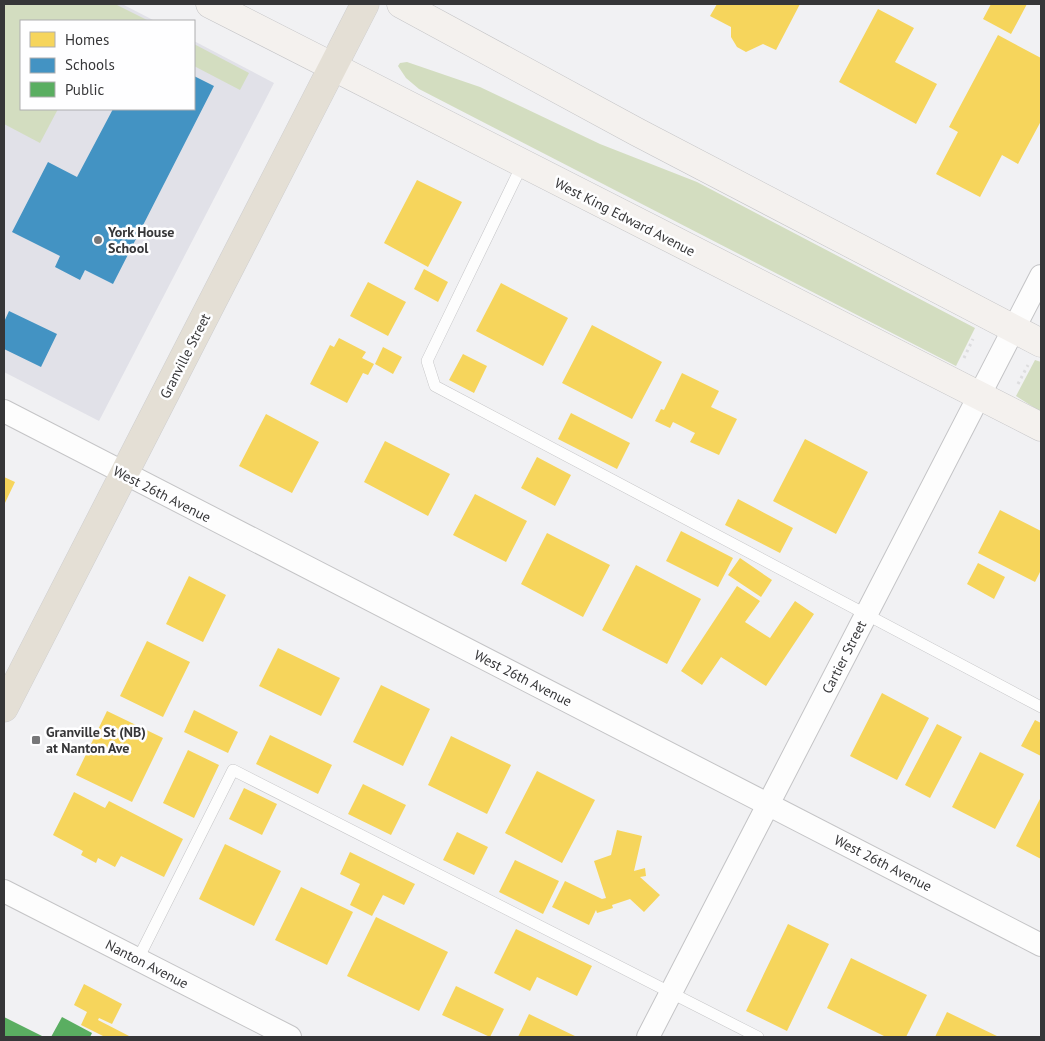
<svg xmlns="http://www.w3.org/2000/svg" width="1045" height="1041" font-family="'PT Sans',sans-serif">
<rect width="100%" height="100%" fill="#f1f1f3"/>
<!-- built -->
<path fill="#e1e1e8" d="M 4,4 L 122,4 L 155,21 L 21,21 L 21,109 L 194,109 L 194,41 L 274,83 L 99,421 L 4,372 Z"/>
<!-- green -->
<path fill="#d3ddc0" d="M 4,4 L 115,4 L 149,21 L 21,21 L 21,109 L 58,109 L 40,143 L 4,124 Z
M 194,44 L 249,73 L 240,90 L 194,66 Z
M 407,62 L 480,87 L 600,144 L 697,182 L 975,328 L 956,366 L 419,89 L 406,78 L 398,66 L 400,63 Z
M 1035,360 L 1041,362 L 1041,412 L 1016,396 Z"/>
<!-- homes -->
<path fill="#f6d55c" d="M 717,4 L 800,4 L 776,50 L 763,44 L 746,52 L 737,47 L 731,37 L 731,27 L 710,16 Z
M 991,4 L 1027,4 L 1011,34 L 983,19 Z
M 878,9 L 914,28 L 895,62 L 937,84 L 916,124 L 839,82 Z
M 998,35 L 1041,58 L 1041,121 L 1018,164 L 1002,155 L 980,197 L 936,174 L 958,132 L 949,127 Z
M 417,180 L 462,202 L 428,267 L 384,243 Z
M 424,269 L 448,282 L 438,302 L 414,289 Z
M 368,282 L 406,302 L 388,336 L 350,316 Z
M 501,283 L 568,318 L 543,366 L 476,331 Z
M 592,325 L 662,362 L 632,419 L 562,383 Z
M 339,338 L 366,352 L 362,358 L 374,364 L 368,375 L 363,373 L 347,403 L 310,384 L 330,345 L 334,347 Z
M 383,347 L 402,357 L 393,374 L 375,364 Z
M 463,354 L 487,366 L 474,393 L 449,380 Z
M 682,373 L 719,391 L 711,407 L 737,419 L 719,455 L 690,442 L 695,433 L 673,422 L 670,428 L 655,421 L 661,409 L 664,410 Z
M 571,413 L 630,443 L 617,469 L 558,439 Z
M 266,414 L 319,442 L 292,493 L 239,466 Z
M 805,439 L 868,472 L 836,534 L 773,501 Z
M 385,441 L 450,474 L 428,516 L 364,482 Z
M 537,457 L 571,475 L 555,506 L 521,488 Z
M 4,477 L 15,482 L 4,505 Z
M 475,494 L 527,521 L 506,562 L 453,535 Z
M 738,499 L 793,528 L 780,553 L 725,525 Z
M 1000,510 L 1041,531 L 1041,570 L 1035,582 L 978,553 Z
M 681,531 L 733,558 L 718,587 L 666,561 Z
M 547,533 L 610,565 L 583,617 L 521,584 Z
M 740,558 L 772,580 L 761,597 L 728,575 Z
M 978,563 L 1005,577 L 994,599 L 967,584 Z
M 636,565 L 701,599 L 667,664 L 602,630 Z
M 189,576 L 226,595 L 203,642 L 166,624 Z
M 737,586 L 760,601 L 745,622 L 770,638 L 795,601 L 814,614 L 766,686 L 721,657 L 702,685 L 681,671 Z
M 147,641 L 190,662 L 163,717 L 120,696 Z
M 278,648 L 340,678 L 321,716 L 259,686 Z
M 381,685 L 430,709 L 403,766 L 353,742 Z
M 882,693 L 929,718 L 897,780 L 850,756 Z
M 194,710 L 238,732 L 228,753 L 184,732 Z
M 107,711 L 163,738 L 132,802 L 76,775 Z
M 1035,720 L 1041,723 L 1041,756 L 1021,746 Z
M 937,724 L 962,737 L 930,798 L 905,785 Z
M 270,735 L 332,765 L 318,794 L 256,764 Z
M 451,736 L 511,765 L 487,814 L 428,785 Z
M 188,750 L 219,765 L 194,818 L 163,803 Z
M 980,752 L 1024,774 L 995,829 L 952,807 Z
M 537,771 L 595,800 L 562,863 L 505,833 Z
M 363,784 L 406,805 L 391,835 L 348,814 Z
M 244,788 L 277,804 L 262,835 L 229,819 Z
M 74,792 L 105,808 L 109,801 L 183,839 L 164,877 L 121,856 L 115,867 L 98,858 L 96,863 L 81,855 L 83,851 L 53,835 Z
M 1041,797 L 1041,859 L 1016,846 Z
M 617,830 L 642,836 L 634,871 L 645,868 L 646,876 L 640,877 L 660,895 L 644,912 L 630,899 L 612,905 L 613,908 L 597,913 L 596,910 L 589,925 L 552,907 L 565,881 L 602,899 L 606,898 L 594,861 L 611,855 Z
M 457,832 L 488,847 L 474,875 L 443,860 Z
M 225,844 L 281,871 L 254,926 L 199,899 Z
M 350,852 L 415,884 L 404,905 L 383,895 L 372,916 L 350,905 L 360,884 L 340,874 Z
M 515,860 L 559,881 L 543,914 L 499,892 Z
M 301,887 L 353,912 L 327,965 L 275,940 Z
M 376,917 L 448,952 L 419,1011 L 347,976 Z
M 788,924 L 829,944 L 787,1031 L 746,1011 Z
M 516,929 L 592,966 L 577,996 L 537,977 L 530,991 L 494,973 Z
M 851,958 L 927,995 L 906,1037 L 886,1037 L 827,1008 Z
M 84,984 L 122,1004 L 112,1024 L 99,1018 L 98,1020 L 131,1037 L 105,1037 L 81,1025 L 87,1012 L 74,1005 Z
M 456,986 L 504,1009 L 490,1037 L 442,1015 Z
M 947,1012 L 999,1037 L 935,1037 Z
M 529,1014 L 577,1037 L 518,1037 Z"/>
<!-- schools -->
<path fill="#4393c3" d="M 194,76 L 214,86 L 113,284 L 85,270 L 80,280 L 55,267 L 60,256 L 12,232 L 48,162 L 77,177 L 113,109 L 194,109 Z
M 9,311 L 57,334 L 41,367 L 4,349 L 4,322 Z"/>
<!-- public -->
<path fill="#5aae61" d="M 4,1017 L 44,1037 L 4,1037 Z
M 62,1017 L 92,1033 L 90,1037 L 51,1037 Z"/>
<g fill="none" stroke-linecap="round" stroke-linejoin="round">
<!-- service casing -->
<g stroke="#c4c4c6" stroke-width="12">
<path id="service" d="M 522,165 L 427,361 L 435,386 L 1041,707
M 138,959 L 233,770 L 758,1037"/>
</g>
<!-- minor casing -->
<g stroke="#c4c4c6" stroke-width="24">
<path id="minor" d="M 4,411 L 1041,945
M 4,891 L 290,1037
M 648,1037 L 1041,276"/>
</g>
<!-- secondary casing -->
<g stroke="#c4c4c6" stroke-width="29">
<path id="secondary" d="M 210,4 L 1041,427
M 401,4 L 637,132 L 1041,343"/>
</g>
<!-- trunk casing -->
<g stroke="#cececf" stroke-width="29">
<path id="trunk" d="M 4,708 L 365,4"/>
</g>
<!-- path -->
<path stroke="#dddddf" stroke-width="3" stroke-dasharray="2.5 4" stroke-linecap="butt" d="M 964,358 L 973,339
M 1018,384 L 1028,365"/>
<!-- service -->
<use href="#service" stroke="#fdfdfd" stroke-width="11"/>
<!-- minor -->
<use href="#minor" stroke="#fdfdfd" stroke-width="22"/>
<!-- secondary -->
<use href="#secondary" stroke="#f4f1ee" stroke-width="28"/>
<!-- trunk -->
<use href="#trunk" stroke="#e4dfd5" stroke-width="28"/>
</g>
<!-- markers -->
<g fill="#777779" stroke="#fefeff" stroke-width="2">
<circle cx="98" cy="240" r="5"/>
<rect x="31" y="735" width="10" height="10" rx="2.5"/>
</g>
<g text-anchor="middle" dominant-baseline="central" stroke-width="5" stroke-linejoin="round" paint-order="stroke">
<!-- street labels -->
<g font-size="14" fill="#363638" stroke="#fefeff">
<text transform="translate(625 217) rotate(27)">West King Edward Avenue</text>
<text transform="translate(185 356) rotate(-63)">Granville Street</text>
<text transform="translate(162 494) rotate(27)">West 26th Avenue</text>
<text transform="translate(844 657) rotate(-63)">Cartier Street</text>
<text transform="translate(523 678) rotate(27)">West 26th Avenue</text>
<text transform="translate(883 863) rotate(27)">West 26th Avenue</text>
<text transform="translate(147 964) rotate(27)">Nanton Avenue</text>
</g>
<!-- poi labels -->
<g font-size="14" font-weight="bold" fill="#363638" stroke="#fefeff" text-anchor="start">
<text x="108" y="232">York House<tspan x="108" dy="16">School</tspan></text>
<text x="46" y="732">Granville St (NB)<tspan x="46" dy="16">at Nanton Ave</tspan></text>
</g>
</g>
<!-- border -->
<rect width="1045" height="1041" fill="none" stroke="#363638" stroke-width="10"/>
<!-- legend -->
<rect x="20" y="20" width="175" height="90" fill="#fefeff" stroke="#aeaeaf"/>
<rect x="30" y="32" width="25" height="15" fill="#f6d55c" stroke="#aeaeaf"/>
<text x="65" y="45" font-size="15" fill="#363638">Homes</text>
<rect x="30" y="58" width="25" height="15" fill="#4393c3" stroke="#aeaeaf"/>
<text x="65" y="70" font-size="15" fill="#363638">Schools</text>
<rect x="30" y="82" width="25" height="15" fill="#5aae61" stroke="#aeaeaf"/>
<text x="65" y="95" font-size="15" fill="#363638">Public</text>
</svg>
